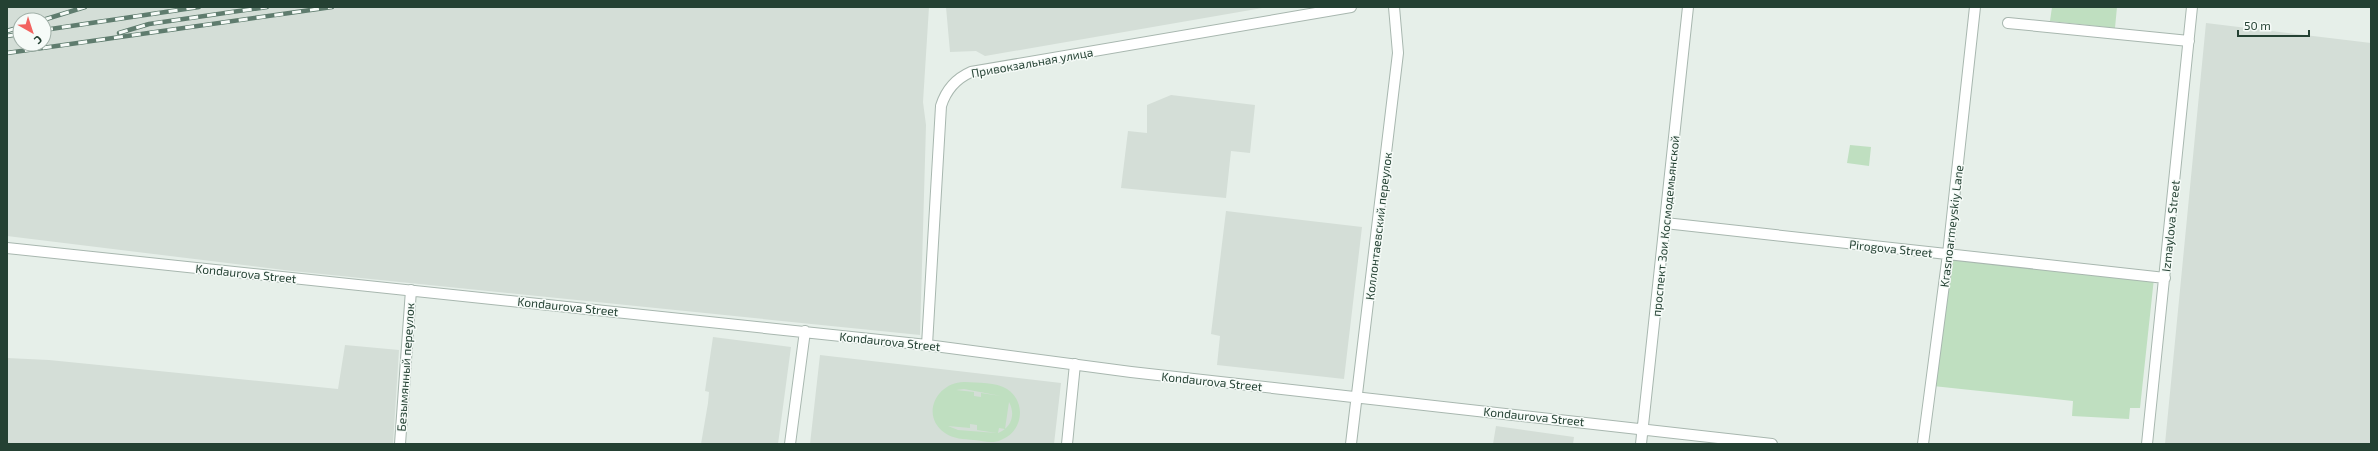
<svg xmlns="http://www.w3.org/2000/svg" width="2378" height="451" font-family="'Exo 2',sans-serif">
<rect width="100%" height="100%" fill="#e6efe9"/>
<!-- built -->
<path fill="#d4ded7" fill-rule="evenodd" d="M 7,7 L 929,7 L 923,102 L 926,125 L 920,335 L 292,271 L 7,236 ZM 20,20 L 44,20 L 44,44 L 20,44 Z
M 946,7 L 1268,7 L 985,56 L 976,51 L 950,52 Z
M 2206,23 L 2371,43 L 2371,444 L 2165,444 Z
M 1171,95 L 1255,105 L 1250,153 L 1231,151 L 1226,198 L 1121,188 L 1128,131 L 1147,133 L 1147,105 Z
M 1226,211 L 1362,227 L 1344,379 L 1217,365 L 1220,336 L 1211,334 Z
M 713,337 L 791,347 L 778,444 L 701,444 L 708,403 L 709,392 L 705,391 Z
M 345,345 L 399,350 L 393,444 L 7,444 L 7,358 L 49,360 L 338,389 Z
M 820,355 L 1061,383 L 1054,444 L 810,444 Z
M 1496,426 L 1574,437 L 1573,444 L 1493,444 Z"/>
<!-- green -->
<path fill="#bfdfc0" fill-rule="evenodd" d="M 2052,7 L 2117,7 L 2115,28 L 2050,21 Z
M 1850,145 L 1871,147 L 1869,166 L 1847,163 Z
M 1949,255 L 2154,278 L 2140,408 L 2130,408 L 2129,419 L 2072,416 L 2073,401 L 1933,386 Z
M 965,382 C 978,383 996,382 1007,389 C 1027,402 1023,432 1001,440 C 993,444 983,441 974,440 C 964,439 953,439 945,433 C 919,415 938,381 965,382 ZM 964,389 L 1001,396 L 981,393 L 981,397 L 974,396 L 974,392 L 956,390 ZM 1009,402 C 1016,415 1011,428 998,433 L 999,428 L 1005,429 ZM 970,424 L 977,425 L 977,430 L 997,433 L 958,430 L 948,426 L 970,428 Z"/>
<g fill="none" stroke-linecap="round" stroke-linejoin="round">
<!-- minor casing -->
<g stroke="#a8b7af" stroke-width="12">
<path id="minor" d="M 2008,23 L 2189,41
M 1665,223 L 2165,278
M 7,248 L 927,345 L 1131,372 L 1772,444
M 927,345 L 941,106 C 946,90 955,79 971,72 L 1351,7
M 400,444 L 411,290
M 790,444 L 805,331
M 1067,444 L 1075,364
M 1351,444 L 1398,53 L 1394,7
M 1641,444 L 1688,7
M 1923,444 L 1948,254 L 1975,7
M 2147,444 L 2192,7"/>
</g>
<!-- minor -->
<use href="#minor" stroke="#fff" stroke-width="10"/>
<!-- rail casing -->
<g stroke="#5f7c6e" stroke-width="4.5">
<path id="rail" d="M 43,20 L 85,7
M 44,30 L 199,7
M 7,31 L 20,27
M 119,33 L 149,24 L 267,7
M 7,36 L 20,34
M 7,53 L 332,7"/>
</g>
<!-- rail -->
<use href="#rail" stroke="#f6fbf8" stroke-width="3" stroke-dasharray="9" stroke-linecap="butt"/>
</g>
<g text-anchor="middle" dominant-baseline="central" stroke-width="3" stroke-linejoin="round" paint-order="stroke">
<!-- street labels -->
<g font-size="12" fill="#244133" stroke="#f6fbf8">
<text transform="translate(1032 62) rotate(-10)">Привокзальная улица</text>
<text transform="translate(1378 226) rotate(-83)">Коллонтаевский переулок</text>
<text transform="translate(1665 226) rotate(-84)">проспект Зои Космодемьянской</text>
<text transform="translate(1951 226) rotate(-83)">Krasnoarmeyskiy Lane</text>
<text transform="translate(2170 226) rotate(-84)">Izmaylova Street</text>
<text transform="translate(1891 248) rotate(6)">Pirogova Street</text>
<text transform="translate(246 273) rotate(6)">Kondaurova Street</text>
<text transform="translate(568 306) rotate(6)">Kondaurova Street</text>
<text transform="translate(890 341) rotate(6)">Kondaurova Street</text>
<text transform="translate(405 367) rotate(-86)">Безымянный переулок</text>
<text transform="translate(1212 381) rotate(6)">Kondaurova Street</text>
<text transform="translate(1534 416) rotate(6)">Kondaurova Street</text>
</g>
</g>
<!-- border -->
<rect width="2378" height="451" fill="none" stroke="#244133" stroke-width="16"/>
<!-- north arrow -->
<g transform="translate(32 32) rotate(141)"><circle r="19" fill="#f6fbf8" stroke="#a2b1a9"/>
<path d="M0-3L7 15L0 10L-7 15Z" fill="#f26360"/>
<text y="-6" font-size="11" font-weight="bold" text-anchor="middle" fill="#244133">С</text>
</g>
<!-- scale -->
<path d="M2238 30v6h71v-6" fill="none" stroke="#244133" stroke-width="2"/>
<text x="2244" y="30" font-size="12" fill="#244133" stroke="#f6fbf8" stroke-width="3" paint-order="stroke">50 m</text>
</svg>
